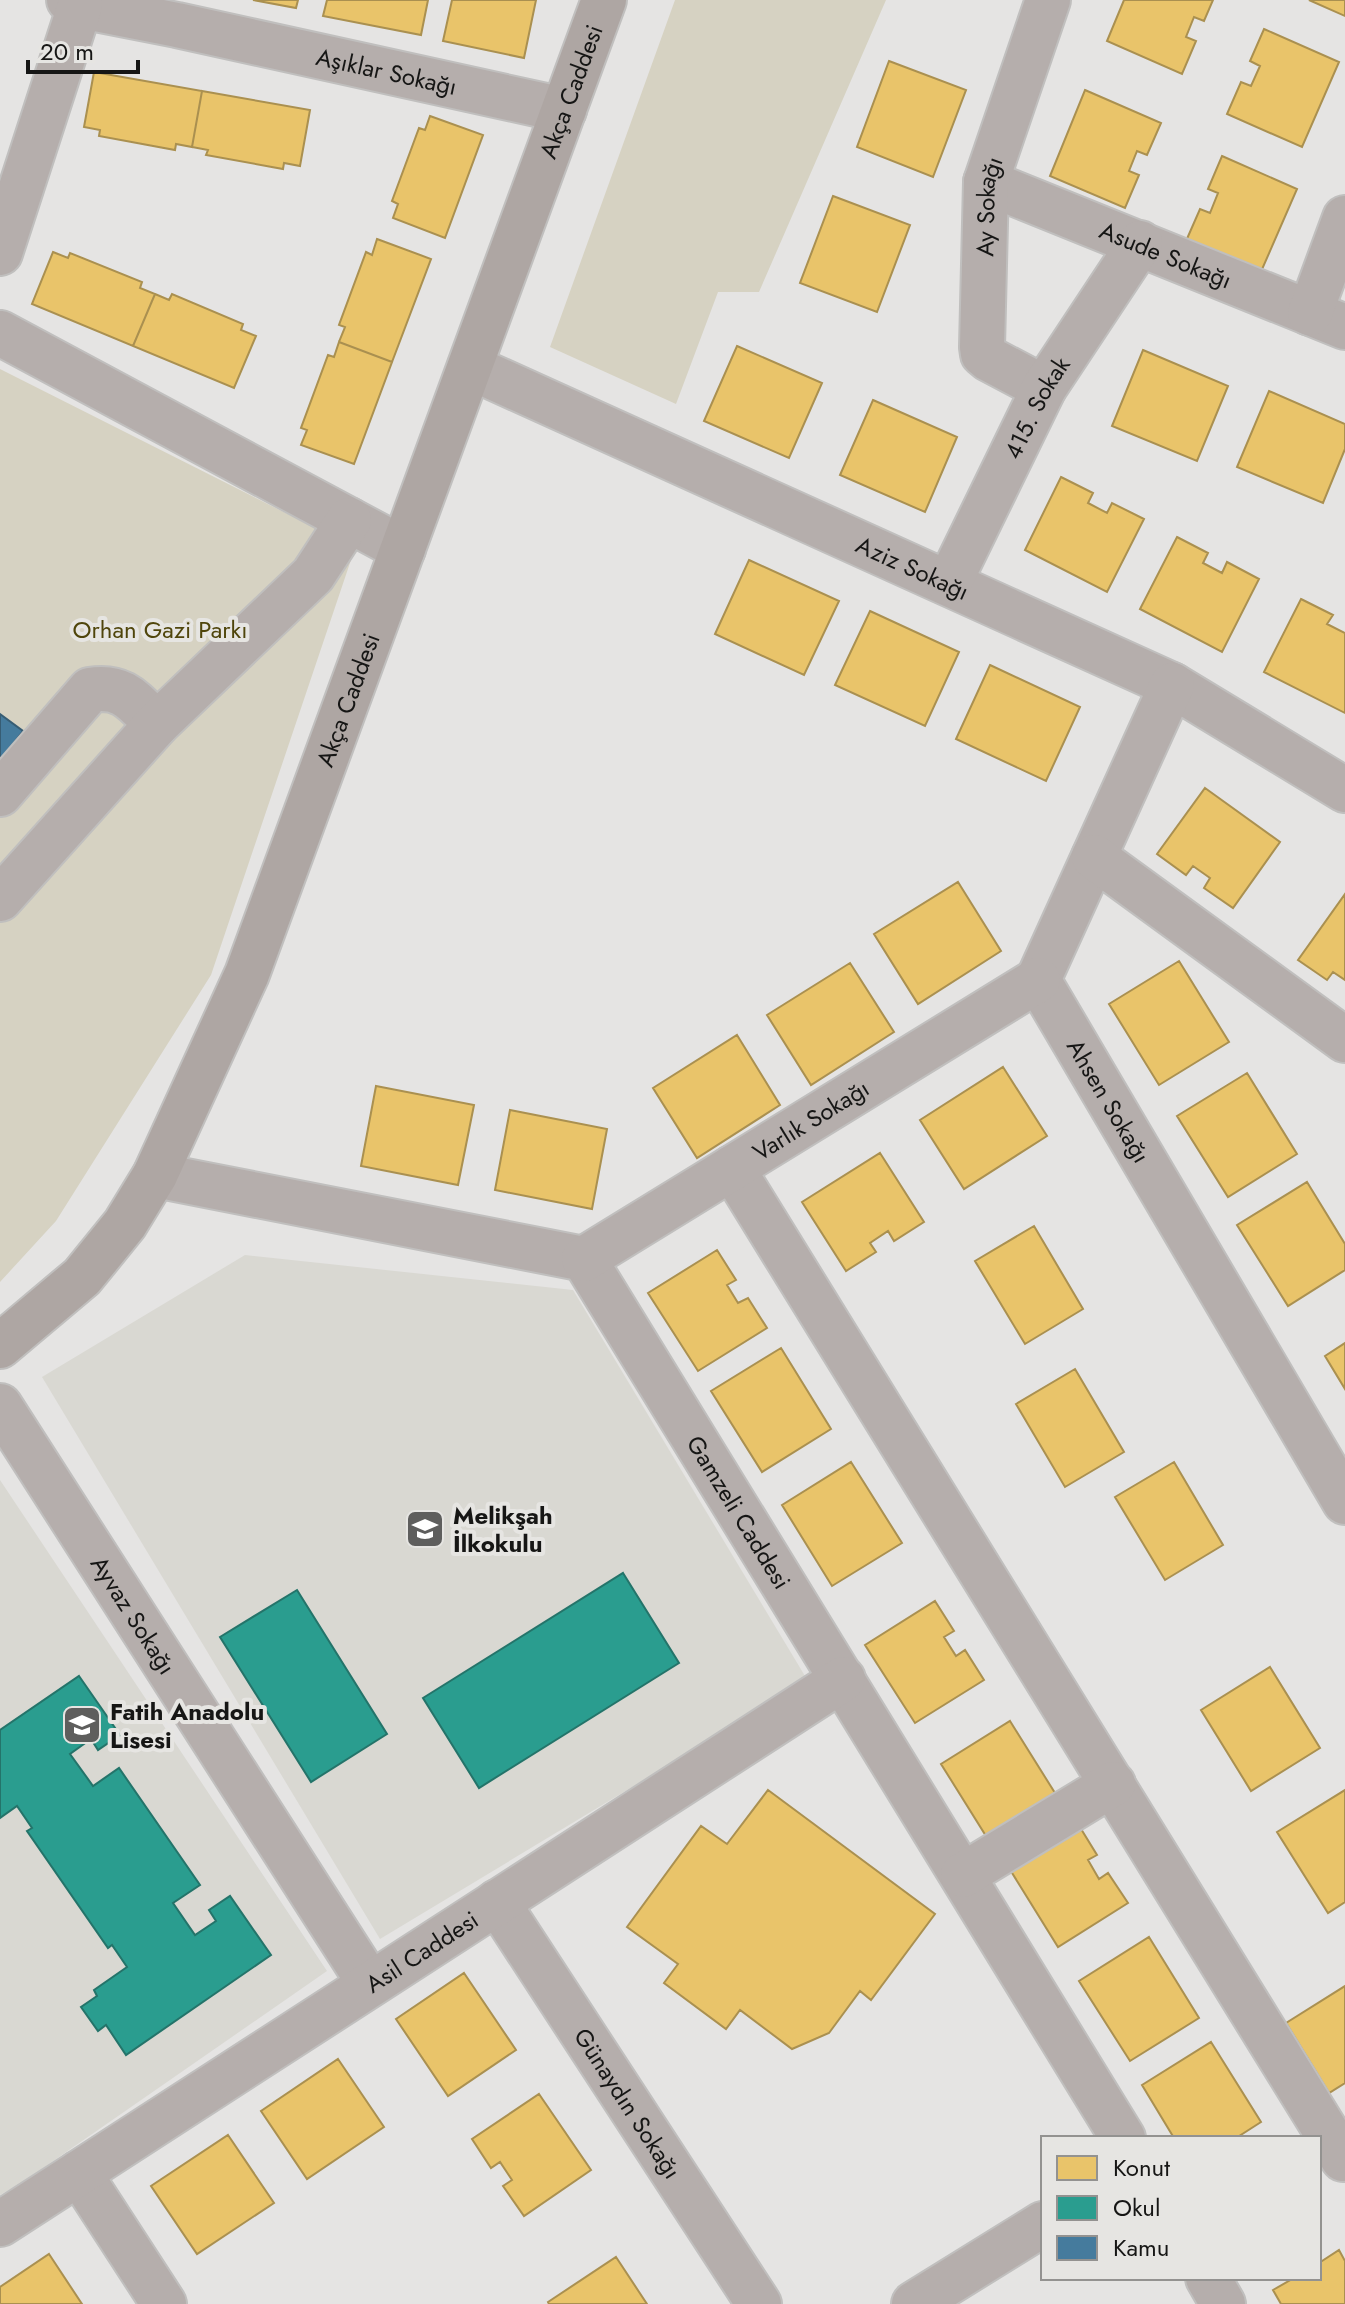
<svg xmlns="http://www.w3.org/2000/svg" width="1345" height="2304" font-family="Jost,sans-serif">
<rect width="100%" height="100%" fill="#e5e4e3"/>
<!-- built -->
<path fill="#d9d8d2" d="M 245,1255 L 573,1290 L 808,1681 L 380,1939 L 42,1377 Z
M 0,1480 L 327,1971 L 23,2182 L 0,2195 Z"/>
<!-- green -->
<path fill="#d6d2c2" d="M 675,0 L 886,0 L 759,292 L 718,292 L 676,404 L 550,347 Z
M 0,369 L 355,548 L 211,975 L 56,1221 L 0,1282 Z"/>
<!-- homes -->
<path fill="#e9c46a" stroke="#aa9050" stroke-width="2" d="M 253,0 L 298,0 L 296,8 Z
M 327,0 L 428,0 L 421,35 L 323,16 Z
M 452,0 L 536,0 L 524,58 L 443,41 Z
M 1124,0 L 1213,0 L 1204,21 L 1194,17 L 1186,37 L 1196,41 L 1182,74 L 1107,41 Z
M 1309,0 L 1345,0 L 1345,16 Z
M 1264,29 L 1339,62 L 1302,147 L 1227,114 L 1241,82 L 1251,86 L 1260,66 L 1250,61 Z
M 889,61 L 966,90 L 933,177 L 857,147 Z
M 94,72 L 202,91 L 192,147 L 176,144 L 175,150 L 99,136 L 100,130 L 84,127 Z
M 1085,90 L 1161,123 L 1147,155 L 1137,151 L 1129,171 L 1139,175 L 1125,208 L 1050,176 Z
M 202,91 L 310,110 L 300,166 L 284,163 L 283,169 L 206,155 L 208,150 L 192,147 Z
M 430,116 L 483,135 L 445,238 L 393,218 L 398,204 L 392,201 L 419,128 L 425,130 Z
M 1222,156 L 1297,189 L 1260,274 L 1186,241 L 1200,209 L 1210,213 L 1218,193 L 1208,189 Z
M 833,196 L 910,225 L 877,312 L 800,283 Z
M 377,239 L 431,259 L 392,362 L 339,342 L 345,327 L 339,325 L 366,252 L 372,255 Z
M 53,252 L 68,258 L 70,253 L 142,282 L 140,288 L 155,294 L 133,346 L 32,304 Z
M 155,294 L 169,300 L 172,294 L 243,324 L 241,330 L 256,336 L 234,388 L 133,346 Z
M 339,342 L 392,362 L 354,464 L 301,445 L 307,430 L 301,428 L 328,355 L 334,357 Z
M 737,346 L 822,383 L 789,458 L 704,421 Z
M 1143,350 L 1228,386 L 1197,461 L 1112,426 Z
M 1269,391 L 1345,424 L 1345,449 L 1323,503 L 1237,467 Z
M 873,400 L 957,437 L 925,512 L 840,475 Z
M 1061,477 L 1093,493 L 1088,503 L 1107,513 L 1112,503 L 1144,519 L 1107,592 L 1025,550 Z
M 1177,537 L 1208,553 L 1203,563 L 1222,573 L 1227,562 L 1259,579 L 1222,652 L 1140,609 Z
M 749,560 L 839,601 L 804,675 L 715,634 Z
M 1301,599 L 1333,615 L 1327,624 L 1345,633 L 1345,713 L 1264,672 Z
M 870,611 L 959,652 L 925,726 L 835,685 Z
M 990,665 L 1080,707 L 1046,781 L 956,739 Z
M 1205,788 L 1280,842 L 1233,908 L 1204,888 L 1210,878 L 1193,866 L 1186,875 L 1157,854 Z
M 958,882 L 1001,951 L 918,1004 L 874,934 Z
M 1345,894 L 1345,980 L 1333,972 L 1327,980 L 1298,960 Z
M 1179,961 L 1229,1042 L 1159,1085 L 1109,1004 Z
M 850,963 L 894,1032 L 811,1085 L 767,1015 Z
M 737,1035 L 780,1105 L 697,1158 L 653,1088 Z
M 1003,1067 L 1047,1136 L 964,1189 L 920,1120 Z
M 1247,1073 L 1297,1154 L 1228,1197 L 1177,1116 Z
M 376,1086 L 474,1105 L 458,1185 L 361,1166 Z
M 510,1110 L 607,1129 L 592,1209 L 495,1190 Z
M 880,1153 L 924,1222 L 894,1241 L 888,1231 L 870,1243 L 876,1252 L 846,1271 L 802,1202 Z
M 1307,1182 L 1345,1244 L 1345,1270 L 1288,1306 L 1237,1225 Z
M 1034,1226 L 1083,1309 L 1025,1344 L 975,1261 Z
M 717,1250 L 736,1280 L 727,1285 L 738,1303 L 748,1298 L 767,1328 L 698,1371 L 648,1293 Z
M 1345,1343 L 1345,1389 L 1325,1356 Z
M 781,1348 L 831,1429 L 762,1472 L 711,1391 Z
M 1075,1369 L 1124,1452 L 1065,1487 L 1016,1404 Z
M 851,1462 L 902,1543 L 832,1586 L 782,1505 Z
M 1174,1462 L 1223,1545 L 1165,1580 L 1115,1497 Z
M 935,1601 L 954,1631 L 944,1637 L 956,1656 L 965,1650 L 984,1680 L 915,1723 L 865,1645 Z
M 1270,1667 L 1320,1748 L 1251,1791 L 1201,1710 Z
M 1010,1721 L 1060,1801 L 991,1844 L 941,1764 Z
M 768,1790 L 935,1914 L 871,2000 L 860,1991 L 829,2033 L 792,2049 L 740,2010 L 726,2029 L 664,1983 L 678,1964 L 627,1927 L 701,1826 L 727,1844 Z
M 1345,1790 L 1345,1902 L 1328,1913 L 1277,1832 Z
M 1078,1824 L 1097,1855 L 1088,1860 L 1099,1879 L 1108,1873 L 1128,1903 L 1058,1947 L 1009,1868 Z
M 1149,1937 L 1199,2018 L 1130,2061 L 1079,1981 Z
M 464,1973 L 516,2050 L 448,2096 L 396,2019 Z
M 1345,1986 L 1345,2083 L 1329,2093 L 1286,2023 Z
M 1211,2042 L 1261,2122 L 1236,2138 L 1174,2138 L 1142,2085 Z
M 338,2059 L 384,2127 L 307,2179 L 261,2111 Z
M 539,2094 L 591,2170 L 524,2216 L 503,2186 L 512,2180 L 500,2162 L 491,2168 L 472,2139 Z
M 228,2135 L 274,2203 L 197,2254 L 151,2186 Z
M 1339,2250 L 1345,2261 L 1345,2304 L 1281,2304 L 1273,2290 L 1294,2278 L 1319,2278 L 1319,2263 Z
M 49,2254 L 82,2304 L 0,2304 L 0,2287 Z
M 616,2257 L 647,2304 L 549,2304 L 548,2302 Z"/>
<!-- schools -->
<path fill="#2a9d8f" stroke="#24746a" stroke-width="2" d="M 623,1573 L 679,1663 L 479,1788 L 423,1698 Z
M 297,1590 L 387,1734 L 311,1782 L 220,1637 Z
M 79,1676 L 120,1735 L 98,1750 L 91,1739 L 70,1754 L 93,1786 L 119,1768 L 200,1885 L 173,1903 L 195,1935 L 216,1921 L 209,1910 L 230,1896 L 271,1955 L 126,2055 L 106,2025 L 98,2031 L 81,2007 L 97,1996 L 94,1990 L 127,1967 L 112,1945 L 108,1948 L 27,1831 L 32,1828 L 17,1806 L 0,1818 L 0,1730 Z"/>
<!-- public -->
<path fill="#457b9d" stroke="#375d74" stroke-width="2" d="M 0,714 L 23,731 L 0,761 Z"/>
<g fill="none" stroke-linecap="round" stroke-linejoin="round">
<!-- minor casing -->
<g stroke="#c0bfbe" stroke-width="48">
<g id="minor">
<path id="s1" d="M 69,0 L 80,6 L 177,25 L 564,110"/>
<path id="s2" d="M 986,182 L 1345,327"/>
<path d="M 0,253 L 80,6"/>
<path d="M 1310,313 L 1345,218"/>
<path d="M 0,333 L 403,549"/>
<path id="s3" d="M 470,367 L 1172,685 L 1345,790"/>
<path id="s4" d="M 1044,388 L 989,359 L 983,354 L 982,347 L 986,182 L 1048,0"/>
<path id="s5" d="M 949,583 L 1044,388 L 1140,243"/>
<path id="s6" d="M 1172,685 L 1038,980 L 1345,1502"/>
<path d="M 0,794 L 90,690 C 124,684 135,703 157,724"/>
<path d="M 1094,857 L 1345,1040"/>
<path d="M 0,899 L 157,724 L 313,575 L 349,520"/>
<path d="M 732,1168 L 1343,2159"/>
<path id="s7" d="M 155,1175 L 584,1259 L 1123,2138"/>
<path id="s8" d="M 584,1259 L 1038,980"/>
<path id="s9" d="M 0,1406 L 370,1984"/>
<path d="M 963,1875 L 1113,1784"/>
<path id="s10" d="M 497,1902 L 759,2304"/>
<path d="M 79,2173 L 164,2304"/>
<path id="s11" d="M 0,2224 L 843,1679"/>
<path d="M 1208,2278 L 1223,2304"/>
<path d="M 914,2304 L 1043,2224"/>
</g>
</g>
<!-- major casing -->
<g stroke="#c0bfbe" stroke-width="48">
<g id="major">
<path id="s12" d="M 0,1346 L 82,1277 L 125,1224 L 155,1175 L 247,974 L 604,0"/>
</g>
</g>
<!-- minor -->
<use href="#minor" stroke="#b5aeac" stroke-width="44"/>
<!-- major -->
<use href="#major" stroke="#aea6a3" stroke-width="44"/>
</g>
<!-- icons -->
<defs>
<g id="school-square" transform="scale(2)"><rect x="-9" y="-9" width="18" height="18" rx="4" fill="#5e5e5d" stroke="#e6e5e2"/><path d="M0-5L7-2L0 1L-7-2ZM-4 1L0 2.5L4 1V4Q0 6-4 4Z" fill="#fff"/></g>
</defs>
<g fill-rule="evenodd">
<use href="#school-square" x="425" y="1529"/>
<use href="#school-square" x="82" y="1725"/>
</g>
<g text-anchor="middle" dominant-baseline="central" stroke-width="8" stroke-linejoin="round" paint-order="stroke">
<!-- street labels -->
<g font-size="24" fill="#161615" stroke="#e6e5e2">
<text stroke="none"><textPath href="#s1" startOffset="326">Aşıklar Sokağı</textPath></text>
<text stroke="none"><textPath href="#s12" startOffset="1394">Akça Caddesi</textPath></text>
<text stroke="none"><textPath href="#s4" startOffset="218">Ay Sokağı</textPath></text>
<text stroke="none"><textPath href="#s2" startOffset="194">Asude Sokağı</textPath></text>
<text stroke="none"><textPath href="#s5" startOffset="196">415. Sokak</textPath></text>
<text stroke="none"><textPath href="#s3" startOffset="486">Aziz Sokağı</textPath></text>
<text stroke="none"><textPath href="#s12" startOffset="746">Akça Caddesi</textPath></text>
<text stroke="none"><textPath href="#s6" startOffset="464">Ahsen Sokağı</textPath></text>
<text stroke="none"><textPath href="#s8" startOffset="266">Varlık Sokağı</textPath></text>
<text stroke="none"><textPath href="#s7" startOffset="734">Gamzeli Caddesi</textPath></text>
<text stroke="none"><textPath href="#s9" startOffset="248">Ayvaz Sokağı</textPath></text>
<text stroke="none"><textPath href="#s11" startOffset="502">Asil Caddesi</textPath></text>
<text stroke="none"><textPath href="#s10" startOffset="240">Günaydın Sokağı</textPath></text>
</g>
<!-- park labels -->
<g font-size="24" fill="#4f450b" stroke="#e6e5e2">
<text x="160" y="629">Orhan Gazi Parkı</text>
</g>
<!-- poi labels -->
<g font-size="24" font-weight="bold" fill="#161615" stroke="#e6e5e2" text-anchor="start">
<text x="453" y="1515">Melikşah<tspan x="453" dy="28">İlkokulu</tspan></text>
<text x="110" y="1711">Fatih Anadolu<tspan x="110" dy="28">Lisesi</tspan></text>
</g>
</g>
<!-- legend -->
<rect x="1041" y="2136" width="280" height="144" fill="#e6e5e2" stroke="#939290" stroke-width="2"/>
<rect x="1057" y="2156" width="40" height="24" fill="#e9c46a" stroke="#939290" stroke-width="2"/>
<text x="1113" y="2176" font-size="24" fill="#161615">Konut</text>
<rect x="1057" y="2196" width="40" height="24" fill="#2a9d8f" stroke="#939290" stroke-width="2"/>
<text x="1113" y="2216" font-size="24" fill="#161615">Okul</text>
<rect x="1057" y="2236" width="40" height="24" fill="#457b9d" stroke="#939290" stroke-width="2"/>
<text x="1113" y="2256" font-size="24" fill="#161615">Kamu</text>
<!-- scale -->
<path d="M28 60v12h110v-12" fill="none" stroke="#161615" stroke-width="4"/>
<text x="40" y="60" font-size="24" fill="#161615" stroke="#e6e5e2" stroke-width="6" paint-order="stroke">20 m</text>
</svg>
